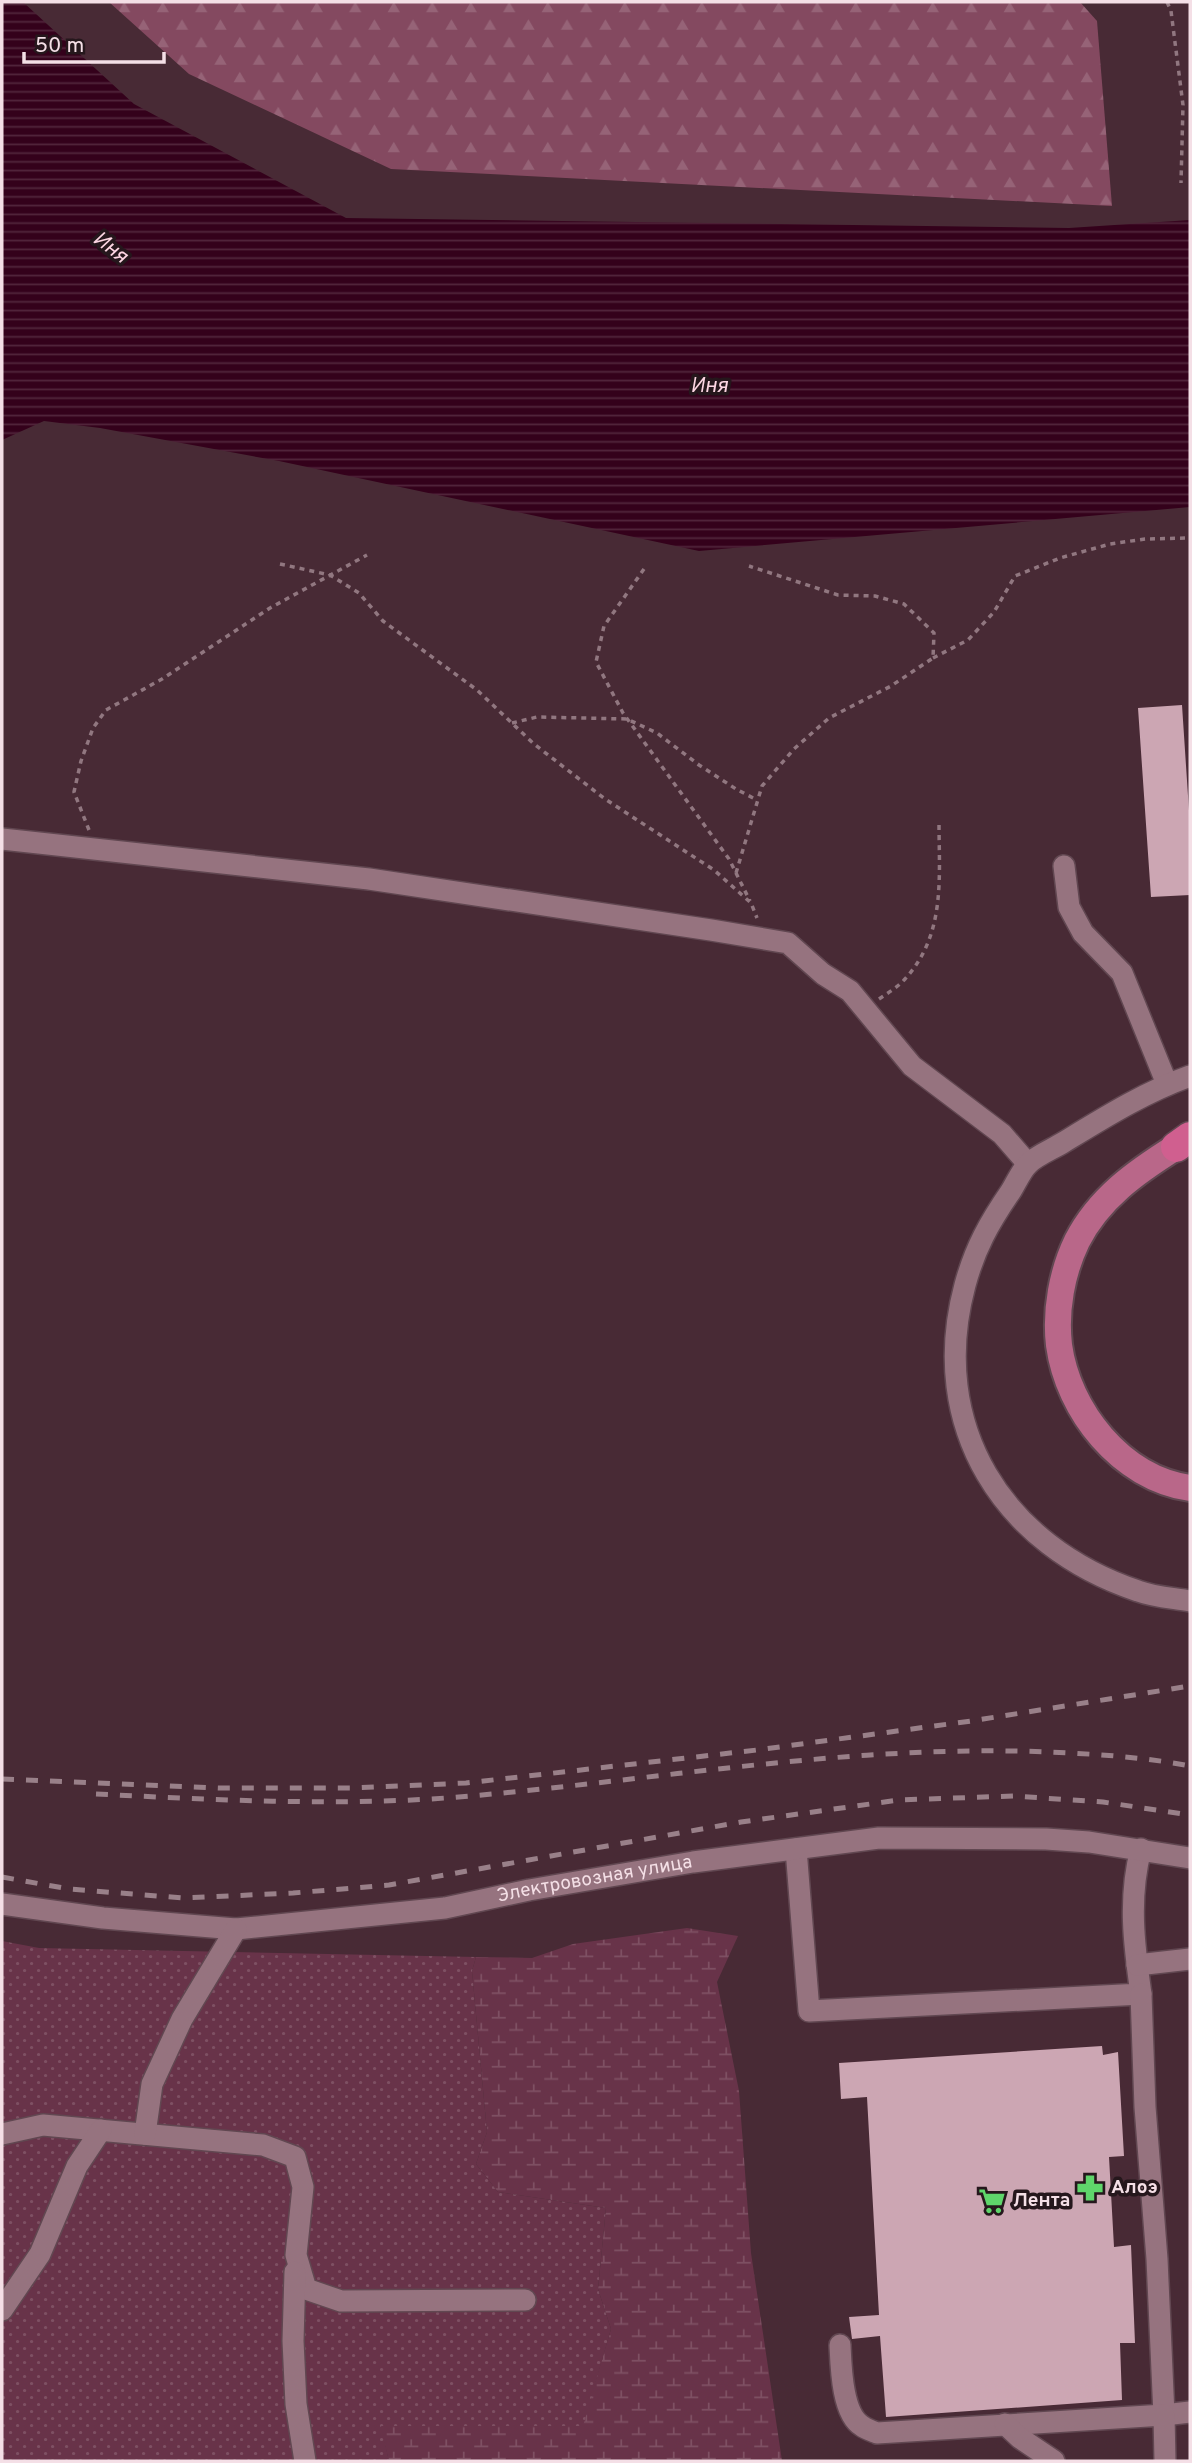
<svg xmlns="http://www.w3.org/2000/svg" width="1192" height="2463" font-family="Overpass,sans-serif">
<defs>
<pattern id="forest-firs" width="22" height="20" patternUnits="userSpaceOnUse" patternTransform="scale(1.75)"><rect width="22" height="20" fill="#844960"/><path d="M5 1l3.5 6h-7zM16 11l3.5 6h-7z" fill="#966377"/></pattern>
<pattern id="wetland-marsh" width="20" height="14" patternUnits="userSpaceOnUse" patternTransform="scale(1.75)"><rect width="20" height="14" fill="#683349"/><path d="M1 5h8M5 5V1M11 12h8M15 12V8" fill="none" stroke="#7e5063"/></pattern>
<pattern id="garden-dots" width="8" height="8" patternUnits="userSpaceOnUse" patternTransform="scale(1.75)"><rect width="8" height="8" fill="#683349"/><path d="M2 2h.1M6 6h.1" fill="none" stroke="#7e5063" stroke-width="1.8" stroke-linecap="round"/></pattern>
<pattern id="water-rules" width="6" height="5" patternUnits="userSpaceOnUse" patternTransform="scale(1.75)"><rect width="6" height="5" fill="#34011b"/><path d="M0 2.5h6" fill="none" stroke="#52263c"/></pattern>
</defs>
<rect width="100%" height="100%" fill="#482a35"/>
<!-- forest -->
<path fill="url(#forest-firs)" d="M 109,2 L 1080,2 L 1097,21 L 1112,206 L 391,169 L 189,74 Z"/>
<!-- wetland -->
<path fill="url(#wetland-marsh)" d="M 687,1928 L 738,1936 L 717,1982 L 739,2091 L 751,2253 L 782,2461 L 389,2461 L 380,2426 L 582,2426 L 611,2329 L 598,2289 L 606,2208 L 498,2192 L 476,2164 L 487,2132 L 472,1971 L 476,1957 L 532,1958 L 573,1944 Z"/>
<!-- garden -->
<path fill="url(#garden-dots)" d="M 2,1941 L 39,1948 L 476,1957 L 472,1971 L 487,2132 L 476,2164 L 498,2192 L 606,2208 L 598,2289 L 611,2329 L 583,2426 L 381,2426 L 389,2461 L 2,2461 Z"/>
<!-- water -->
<path fill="url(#water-rules)" d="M 2,2 L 23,2 L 134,104 L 346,218 L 1069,228 L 1190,220 L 1190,507 L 699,551 L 279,461 L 100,428 L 44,421 L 2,440 Z"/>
<!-- building -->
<path fill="#cca6b3" d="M 1182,705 L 1190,826 L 1190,895 L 1151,897 L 1138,708 Z
M 1102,2046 L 1103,2055 L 1118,2052 L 1124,2156 L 1109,2157 L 1114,2247 L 1131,2245 L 1135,2343 L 1120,2343 L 1122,2400 L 886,2417 L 880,2336 L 852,2339 L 849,2317 L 879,2315 L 867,2097 L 841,2099 L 839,2063 Z"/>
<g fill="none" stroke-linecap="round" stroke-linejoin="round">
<!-- minor casing -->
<g stroke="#614751" stroke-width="24">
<g id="minor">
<path d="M 2,839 L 369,879 L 711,930 L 788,943 L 823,974 L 850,991 L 912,1066 L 1002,1134 L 1028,1164"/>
<path d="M 1064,866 L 1069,907 L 1083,933 L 1122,973 L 1167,1084"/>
<path d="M 1190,1076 C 1145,1092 1105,1117 1064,1142 C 1053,1149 1037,1155 1028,1164 C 1021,1171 1016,1183 1011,1191 C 989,1223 975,1248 965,1285 C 927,1426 1003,1546 1138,1591 C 1154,1597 1173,1598 1190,1601"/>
<path d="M 796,1849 L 809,2011 L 1141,1994 C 1134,1945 1128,1898 1141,1849"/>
<path id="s1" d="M 2,1904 L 103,1918 L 236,1929 L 445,1908 L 529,1890 L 693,1862 L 879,1838 L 1046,1839 L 1089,1842 L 1190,1858"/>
<path d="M 1137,1965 L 1190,1959"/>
<path d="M 1141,1994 L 1145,2107 L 1157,2259 L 1164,2415 L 1190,2412"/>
<path d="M 2,2134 L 43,2125 L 263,2145 L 295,2157 L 303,2187 L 296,2255 L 306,2289 L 341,2301 L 525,2300"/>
<path d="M 145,2134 L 152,2084 L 182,2019 L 236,1929"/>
<path d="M 295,2272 L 293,2341 L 296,2404 L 305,2461"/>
<path d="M 2,2310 L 40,2254 L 77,2166 L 101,2130"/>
<path d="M 840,2345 C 841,2367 842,2414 862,2426 C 866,2429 872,2431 877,2433 L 1164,2415 L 1165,2461"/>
<path d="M 1005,2424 L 1020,2438 L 1054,2461"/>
</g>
</g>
<!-- major casing -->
<g stroke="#614751" stroke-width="30">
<path id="major" d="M 1176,1147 C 1136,1172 1099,1198 1077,1241 C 1062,1272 1055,1310 1059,1345 C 1068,1411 1121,1478 1190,1488"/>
</g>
<!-- highway casing -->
<g stroke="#614751" stroke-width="33">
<path id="highway" d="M 1176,1147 L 1190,1137"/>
</g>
<!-- path -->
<path stroke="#917780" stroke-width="3.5" stroke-dasharray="5 5" stroke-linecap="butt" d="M 1167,2 L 1171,11 L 1183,105 L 1181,183
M 280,564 L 330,575 L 359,593 L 383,621 L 477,690 L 534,744 L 605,799 L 714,870 L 751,903 L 757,918
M 644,569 L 604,626 L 596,662 L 623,713 L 729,859 L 750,901
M 933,658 L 968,640 L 994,612 L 1015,576 L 1060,558 L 1110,544 L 1145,539 L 1190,538
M 512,723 L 537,717 L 627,719 L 657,733 L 699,765 L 736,789 L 757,800
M 89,830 L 74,792 L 81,761 L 93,728 L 106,710 L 162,679 L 270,608 L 367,555
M 736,873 L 762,786 L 794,749 L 829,718 L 891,686 L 933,658 L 934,633 L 904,604 L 875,596 L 838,595 L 749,566
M 879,999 C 888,993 898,987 905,979 C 946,934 939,878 939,822"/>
<!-- minor -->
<use href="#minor" stroke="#96737f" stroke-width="21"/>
<!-- major -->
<use href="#major" stroke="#b96789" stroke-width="26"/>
<!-- highway -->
<use href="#highway" stroke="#d05f8f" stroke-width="30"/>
<!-- rail -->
<path stroke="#998089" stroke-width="5" stroke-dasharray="12 12" stroke-linecap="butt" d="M 2,1779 L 218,1788 L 352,1788 L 466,1783 L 757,1750 L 971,1721 L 1190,1686
M 96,1794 C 220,1800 347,1807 471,1796 C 663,1779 854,1744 1048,1752 C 1095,1754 1144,1757 1190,1766
M 2,1877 L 69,1889 L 183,1898 L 293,1893 L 389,1885 L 741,1822 L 899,1800 L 1013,1796 L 1103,1802 L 1190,1815"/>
</g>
<!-- icons -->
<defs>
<g id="pharmacy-bare" transform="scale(2.1)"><path d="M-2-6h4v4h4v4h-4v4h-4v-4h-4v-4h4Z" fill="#5fd56b" stroke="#25171c" stroke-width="2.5" paint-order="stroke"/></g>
<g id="supermarket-bare" transform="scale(2.1)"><path d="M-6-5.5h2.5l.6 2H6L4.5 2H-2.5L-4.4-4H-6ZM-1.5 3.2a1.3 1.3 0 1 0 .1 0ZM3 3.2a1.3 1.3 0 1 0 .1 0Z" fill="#5fd56b" stroke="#25171c" stroke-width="2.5" paint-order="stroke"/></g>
</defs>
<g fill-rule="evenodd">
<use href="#pharmacy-bare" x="1090" y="2188"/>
<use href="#supermarket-bare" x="992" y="2201"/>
</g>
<g text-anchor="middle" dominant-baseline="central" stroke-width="7" stroke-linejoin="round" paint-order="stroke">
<!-- street labels -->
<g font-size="19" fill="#f4dfe6" stroke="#25171c">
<text stroke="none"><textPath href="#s1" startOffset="598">Электровозная улица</textPath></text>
</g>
<!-- poi labels -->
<g font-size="19" font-weight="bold" fill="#f4dfe6" stroke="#25171c" text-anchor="start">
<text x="1111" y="2188">Алоэ</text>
<text x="1013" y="2201">Лента</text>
</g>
<!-- water labels -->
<g font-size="21" font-style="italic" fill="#fdd6e3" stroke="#25171c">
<text transform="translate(110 248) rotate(37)">Иня</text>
<text x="709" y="386">Иня</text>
</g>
</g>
<!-- border -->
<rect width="1192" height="2463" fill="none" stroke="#f4dfe6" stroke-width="7"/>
<!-- scale -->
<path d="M24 52v10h140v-10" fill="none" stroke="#f4dfe6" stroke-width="3.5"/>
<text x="35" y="52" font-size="21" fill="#f4dfe6" stroke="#25171c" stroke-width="5" paint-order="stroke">50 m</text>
</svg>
